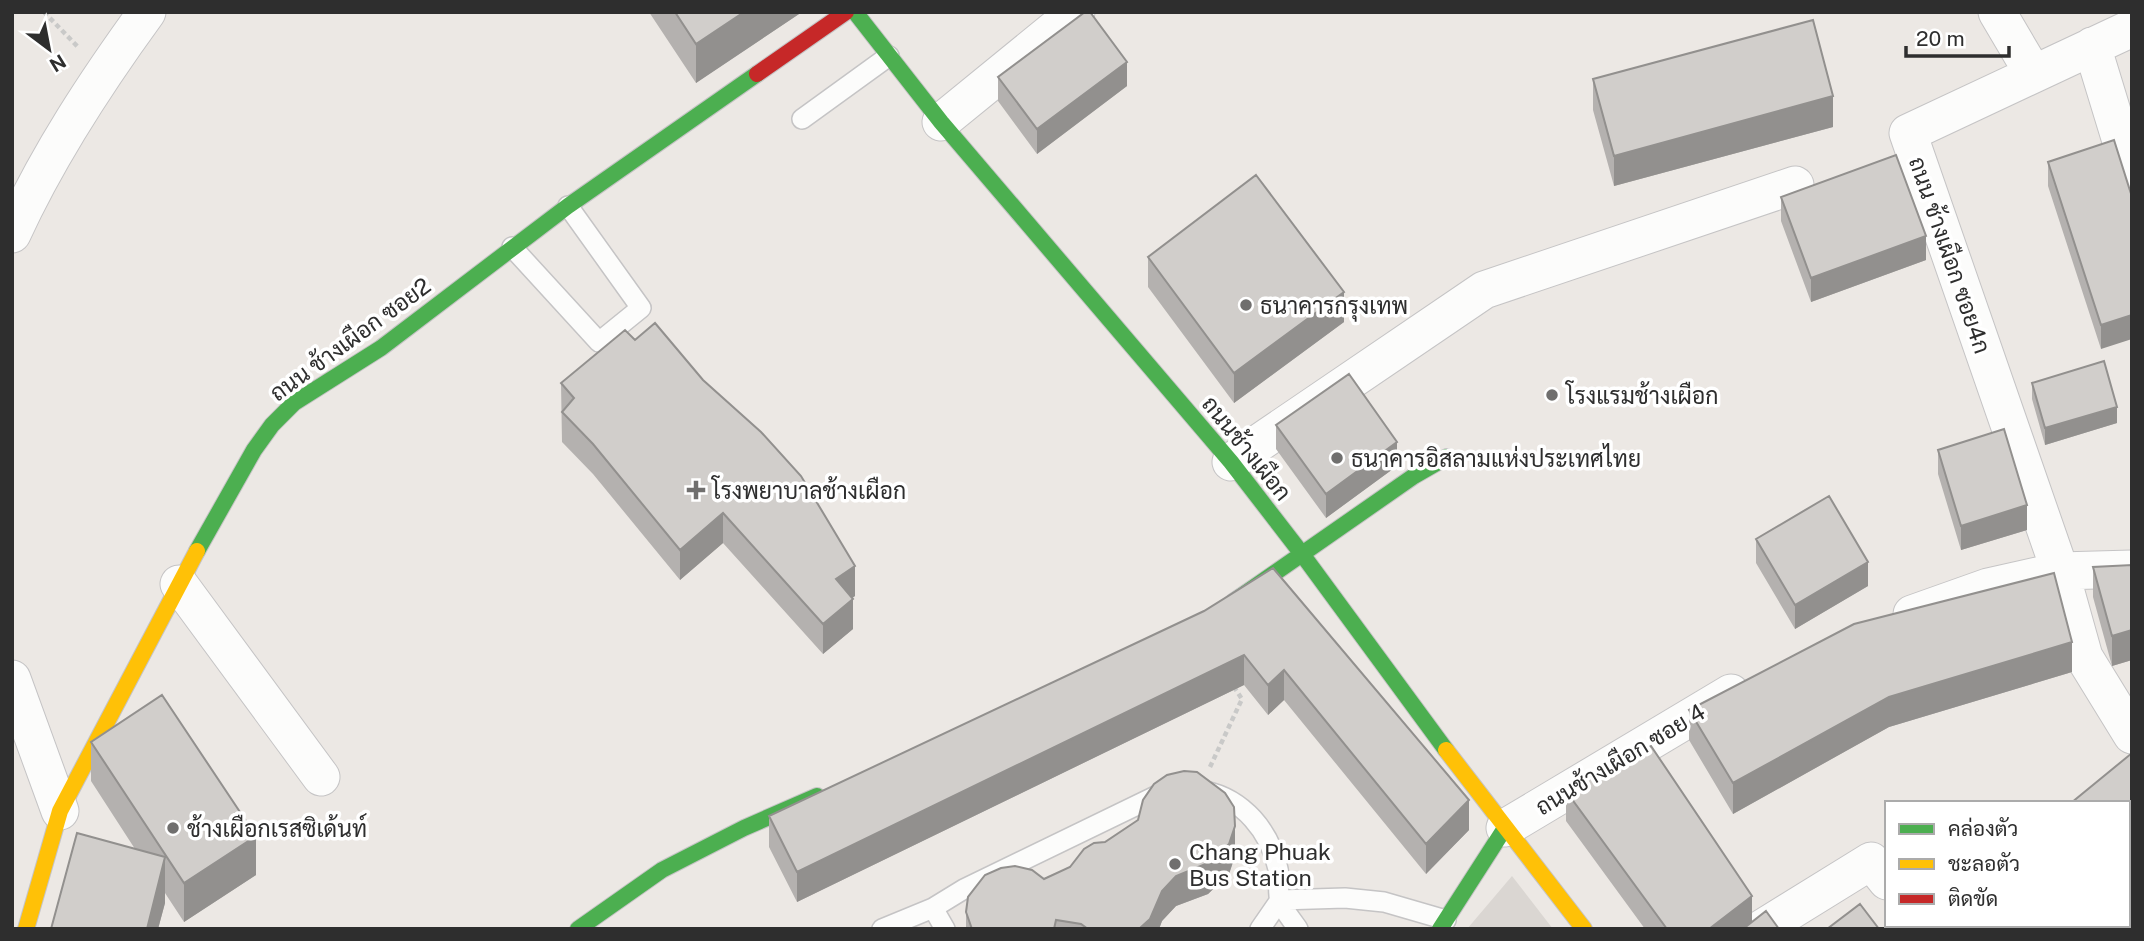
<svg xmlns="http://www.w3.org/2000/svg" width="2144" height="941" font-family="'Public Sans',Sarabun,sans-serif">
<rect width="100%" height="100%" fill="#ece8e4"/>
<!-- plaza -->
<path fill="#dad6d2" d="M 1512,876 L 1553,929 L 1467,929 Z"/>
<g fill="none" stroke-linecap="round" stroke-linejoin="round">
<!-- lane casing -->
<g stroke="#c5c4c5" stroke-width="22">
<path id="lane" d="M 802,119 L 889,56
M 512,247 L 599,342 L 641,308 L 568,206
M 1205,791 C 1243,799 1270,831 1278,869 C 1280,879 1277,892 1280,901 C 1284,911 1292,920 1298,929
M 1280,900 L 1345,898 L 1384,902 L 1446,920
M 882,929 L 933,908
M 945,929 L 933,908 L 964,889 L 1164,792
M 1260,929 L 1280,900"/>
</g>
<!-- street casing -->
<g stroke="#c5c4c5" stroke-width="39">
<path id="street" d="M 1997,12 L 2033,73
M 2132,28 L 1908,133 L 2060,571 L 2084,657 L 2132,735
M 2092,46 L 2132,177
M 941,122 L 1076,12
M 12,234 C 48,155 96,82 147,12
M 1231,462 L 1484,290 L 1795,185
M 179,584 L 321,777
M 1912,614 L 1988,587 L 2060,571 L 2132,569
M 12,679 L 60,811
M 1505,828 L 1731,693
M 1761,929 L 1871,861 L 1887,881
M 1927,929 L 1931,925"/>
</g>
<!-- fast casing -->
<g stroke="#c5c4c5" stroke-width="18">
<path id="fast" d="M 855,12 L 941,122 L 1231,462 L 1302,554 L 1446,750
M 197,551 L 254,450 L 272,425 L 294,403 L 381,348 L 568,206 L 757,74
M 1233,602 L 1414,476 L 1447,457
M 578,929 L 662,870 L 744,828 L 817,796
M 1440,929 L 1505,828"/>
</g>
<!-- slow casing -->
<g stroke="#c5c4c5" stroke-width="18">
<path id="slow" d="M 1446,750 L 1584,929
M 26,929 L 60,811 L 197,551"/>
</g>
<!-- jam casing -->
<g stroke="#c5c4c5" stroke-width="18">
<path id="jam" d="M 757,74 L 846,12"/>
</g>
<!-- path -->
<path stroke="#c9c9c8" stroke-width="4.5" stroke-dasharray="5 3.5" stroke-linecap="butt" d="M 44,12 L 78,47
M 1210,767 L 1242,699 L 1234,687"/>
<!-- lane -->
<use href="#lane" stroke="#fcfcfb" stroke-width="19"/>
<!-- street -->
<use href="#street" stroke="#fcfcfb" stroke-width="37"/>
<!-- fast -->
<use href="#fast" stroke="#4caf50" stroke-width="16"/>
<!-- slow -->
<use href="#slow" stroke="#ffc107" stroke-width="16"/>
<!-- jam -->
<use href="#jam" stroke="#c62828" stroke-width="16"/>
</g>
<!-- wall -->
<path fill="#b4b1af" d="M 649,12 L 802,12 L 696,83 Z
M 998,77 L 1127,86 L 1037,154 L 998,101 Z
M 1593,79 L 1833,127 L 1614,186 L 1593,110 Z
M 2048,162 L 2132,197 L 2101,349 L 2048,186 Z
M 1781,197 L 1926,260 L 1811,302 L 1781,221 Z
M 1148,257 L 1344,322 L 1234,403 L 1148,287 Z
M 561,383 L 855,596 L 852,598 L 853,629 L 823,654 L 723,543 L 680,580 L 593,474 L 562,442 Z
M 2032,383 L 2117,423 L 2045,445 L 2032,399 Z
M 1276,425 L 1397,466 L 1326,518 L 1276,449 Z
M 1938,450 L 2027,530 L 1961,550 L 1938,474 Z
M 1756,539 L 1868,586 L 1795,629 L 1756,563 Z
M 2132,565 L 2132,660 L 2112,666 L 2093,597 L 2093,567 Z
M 1273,568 L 1469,830 L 1426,874 L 1284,700 L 1268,715 L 1244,685 L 797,902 L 769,847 L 769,816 L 1204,611 Z
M 2072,672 L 1889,727 L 1733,814 L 1689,740 L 1689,710 Z
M 91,742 L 256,875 L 184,922 L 165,893 L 165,903 L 158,929 L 51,929 L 135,849 L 91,781 Z
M 1566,791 L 1752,922 L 1779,929 L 1645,929 L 1566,821 Z
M 1138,820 L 1235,856 L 1229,874 L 1208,894 L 1176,906 L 1162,921 L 1159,929 L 966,929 L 966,912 L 1070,867 Z
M 1949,925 L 2128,925 L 2132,929 L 1949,929 Z"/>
<!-- shaded-wall -->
<path fill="#92908e" d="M 744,12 L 802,12 L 696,83 L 696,44 Z
M 1127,62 L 1127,86 L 1037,154 L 1037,129 Z
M 1833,96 L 1833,127 L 1614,186 L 1614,156 Z
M 1926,236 L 1926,260 L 1811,302 L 1811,278 Z
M 1344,292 L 1344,322 L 1234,403 L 1234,373 Z
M 2132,315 L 2132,339 L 2101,349 L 2101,325 Z
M 2117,407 L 2117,423 L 2045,445 L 2045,428 Z
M 1397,442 L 1397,466 L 1326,518 L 1326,494 Z
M 2027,505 L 2027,530 L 1961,550 L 1961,526 Z
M 723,513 L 723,543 L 680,580 L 680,550 Z
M 1868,562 L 1868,586 L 1795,629 L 1795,605 Z
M 855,566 L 855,596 L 836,609 L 836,579 Z
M 853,599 L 853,629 L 823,654 L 823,624 Z
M 2132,630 L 2132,660 L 2112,666 L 2112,636 Z
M 2072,642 L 2072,672 L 1889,727 L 1733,814 L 1733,783 L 1889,697 Z
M 1244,655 L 1244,685 L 797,902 L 797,872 Z
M 1284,670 L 1284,700 L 1268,715 L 1268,685 Z
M 1469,800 L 1469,830 L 1426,874 L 1426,844 Z
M 1235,826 L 1235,856 L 1229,874 L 1208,894 L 1176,906 L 1162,921 L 1159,929 L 1139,929 L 1162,891 L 1176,876 Z
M 256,836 L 256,875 L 184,922 L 184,883 Z
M 165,857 L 165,903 L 158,929 L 147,929 Z
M 1752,896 L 1752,926 L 1749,929 L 1709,929 Z
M 2132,914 L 2132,929 L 2114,929 L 2118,925 L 2128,925 L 2128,917 Z"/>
<!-- building -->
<path fill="#d1cecb" stroke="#92908e" stroke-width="2" d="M 675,12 L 744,12 L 696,44 Z
M 1085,12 L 1090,12 L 1127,62 L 1037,129 L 998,77 Z
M 1813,20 L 1833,96 L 1614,156 L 1593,79 Z
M 2114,140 L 2132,197 L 2132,315 L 2101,325 L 2048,162 Z
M 1896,155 L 1926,236 L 1811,278 L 1781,197 Z
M 1256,175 L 1344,292 L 1234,373 L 1148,257 Z
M 655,323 L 703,380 L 761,432 L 801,476 L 855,566 L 836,579 L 853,599 L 823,624 L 723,513 L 680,550 L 593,444 L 562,412 L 574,398 L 561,383 L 625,330 L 635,340 Z
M 2104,361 L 2117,407 L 2045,428 L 2032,383 Z
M 1349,374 L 1397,442 L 1326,494 L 1276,425 Z
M 2004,429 L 2027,505 L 1961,526 L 1938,450 Z
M 1829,496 L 1868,562 L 1795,605 L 1756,539 Z
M 2132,565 L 2132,630 L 2112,636 L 2093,567 Z
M 1273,568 L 1469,800 L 1426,844 L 1284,670 L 1268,685 L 1244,655 L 797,872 L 769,816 L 1204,611 Z
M 2054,573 L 2072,642 L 1889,697 L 1733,783 L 1689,710 L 1854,624 Z
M 162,695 L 256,836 L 184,883 L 91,742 Z
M 1651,746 L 1752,896 L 1709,929 L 1667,929 L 1566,791 Z
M 2132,753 L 2132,914 L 2128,917 L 2128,803 L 2071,803 Z
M 1184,771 L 1197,772 L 1225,793 L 1234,807 L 1235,826 L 1229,844 L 1208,863 L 1176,876 L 1162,891 L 1150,919 L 1140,928 L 1088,929 L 1081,924 L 1056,920 L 1054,929 L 972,929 L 966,912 L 968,897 L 985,875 L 1001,868 L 1015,866 L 1032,870 L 1044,879 L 1070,867 L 1084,849 L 1094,843 L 1105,842 L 1138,820 L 1143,800 L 1154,784 L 1167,775 Z
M 77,833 L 165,857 L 147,929 L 51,929 Z
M 1860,904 L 1879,929 L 1827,929 Z
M 1766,911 L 1779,929 L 1743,929 Z
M 1967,925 L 2118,925 L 2114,929 L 1970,929 Z"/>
<!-- markers -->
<g fill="#706f6e" stroke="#fff" stroke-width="2.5">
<circle cx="1246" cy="305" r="7"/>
<circle cx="1552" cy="395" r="7"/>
<circle cx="1337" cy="458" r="7"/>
<path d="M692.5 479.5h7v7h7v7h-7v7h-7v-7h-7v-7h7z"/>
<circle cx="173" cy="828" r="7"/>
<circle cx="1175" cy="864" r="7"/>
</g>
<g text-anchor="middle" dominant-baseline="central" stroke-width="7" stroke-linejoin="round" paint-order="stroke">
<!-- street labels -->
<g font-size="23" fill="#2e2e2e" stroke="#fff">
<text transform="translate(1950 255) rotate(71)">ถนน ช้างเผือก ซอย4ก</text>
<text transform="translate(350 339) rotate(-36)">ถนน ช้างเผือก ซอย2</text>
<text transform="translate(1247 448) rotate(51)">ถนนช้างเผือก</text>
<text transform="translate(1620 759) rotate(-31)">ถนนช้างเผือก ซอย 4</text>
</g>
<!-- poi labels -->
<g font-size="23" fill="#2e2e2e" stroke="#fff" text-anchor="start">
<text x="1260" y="305">ธนาคารกรุงเทพ</text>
<text x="1566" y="395">โรงแรมช้างเผือก</text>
<text x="1351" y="458">ธนาคารอิสลามแห่งประเทศไทย</text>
<text x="712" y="490">โรงพยาบาลช้างเผือก</text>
<text x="187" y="828">ช้างเผือกเรสซิเด้นท์</text>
<text x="1189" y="851">Chang Phuak<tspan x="1189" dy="26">Bus Station</tspan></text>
</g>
</g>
<!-- border -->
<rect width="2144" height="941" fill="none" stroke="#2e2e2e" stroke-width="28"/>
<!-- legend -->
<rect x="1885" y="801" width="245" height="126" fill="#ffffff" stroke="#ababab" stroke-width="2"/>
<rect x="1899" y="824" width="35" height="10" fill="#4caf50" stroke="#ababab" stroke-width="2"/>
<text x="1948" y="836" font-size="21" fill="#2e2e2e">คล่องตัว</text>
<rect x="1899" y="859" width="35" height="10" fill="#ffc107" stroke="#ababab" stroke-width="2"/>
<text x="1948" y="871" font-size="21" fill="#2e2e2e">ชะลอตัว</text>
<rect x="1899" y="894" width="35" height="10" fill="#c62828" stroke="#ababab" stroke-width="2"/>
<text x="1948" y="906" font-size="21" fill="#2e2e2e">ติดขัด</text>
<!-- north arrow -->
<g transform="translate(49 49) rotate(148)" stroke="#ffffff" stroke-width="5" paint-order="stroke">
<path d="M0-5L12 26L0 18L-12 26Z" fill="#2e2e2e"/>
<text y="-10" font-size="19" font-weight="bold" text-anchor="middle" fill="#2e2e2e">N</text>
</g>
<!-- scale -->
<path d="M1906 46v10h103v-10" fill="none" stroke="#2e2e2e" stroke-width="3.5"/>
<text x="1916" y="46" font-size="21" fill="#2e2e2e" stroke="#ffffff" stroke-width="5" paint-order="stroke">20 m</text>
</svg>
